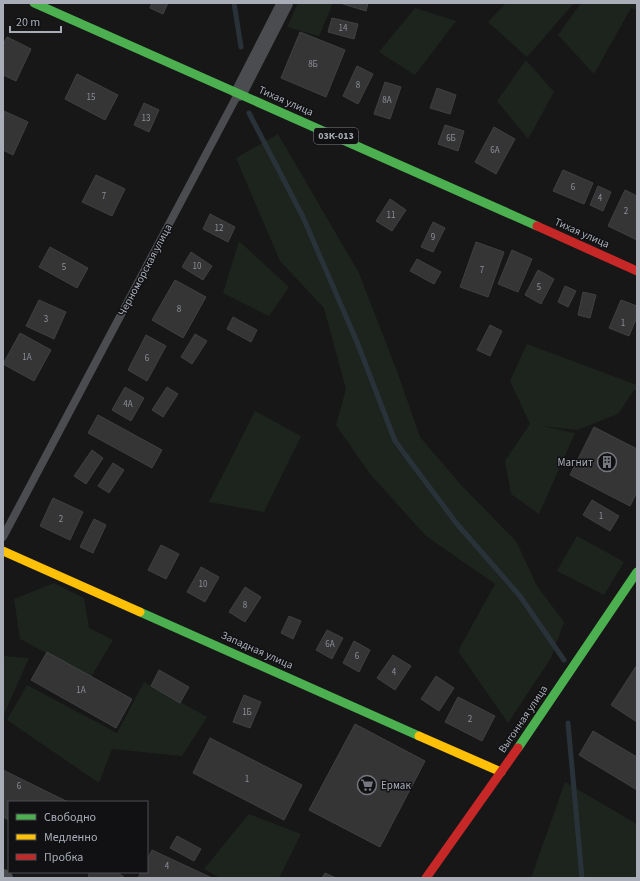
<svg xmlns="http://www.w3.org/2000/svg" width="640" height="881" font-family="'Source Sans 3',sans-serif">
<rect width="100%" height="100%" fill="#171717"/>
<!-- green -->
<path fill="#1d241e" d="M 298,3 L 333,3 L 319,36 L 287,27 Z
M 506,3 L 574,3 L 527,57 L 488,22 Z
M 581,3 L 637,3 L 637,10 L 631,8 L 594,74 L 558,35 Z
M 415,8 L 456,21 L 415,75 L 379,52 Z
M 526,60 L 554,92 L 528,139 L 497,101 Z
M 278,134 L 359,273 L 398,374 L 420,437 L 462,486 L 516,541 L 537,586 L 564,622 L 551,658 L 508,723 L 458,651 L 495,584 L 426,536 L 370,474 L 336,425 L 346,389 L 324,308 L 280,261 L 236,158 Z
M 239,241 L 289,287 L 269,316 L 223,293 Z
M 527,344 L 637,385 L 637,391 L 634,390 L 618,414 L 577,430 L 542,426 L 575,433 L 539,514 L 511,494 L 505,461 L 530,424 L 510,381 Z
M 255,411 L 301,436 L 264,512 L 209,502 Z
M 577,536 L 624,562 L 604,595 L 557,571 Z
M 54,583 L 84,598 L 89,628 L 113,640 L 91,677 L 20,639 L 14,599 Z
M 3,656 L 29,658 L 4,714 L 3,714 Z
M 144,682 L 207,717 L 182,756 L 112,749 L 99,783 L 7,720 L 27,685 L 117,733 Z
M 565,782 L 637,824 L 637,878 L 531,878 Z
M 249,814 L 301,834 L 279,878 L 220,878 L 204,869 Z"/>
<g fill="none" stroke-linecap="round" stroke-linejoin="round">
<!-- stream -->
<path stroke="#2a3239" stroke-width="5" d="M 234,3 L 241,47
M 249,113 L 303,217 L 357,342 L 395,441 L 457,524 L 520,596 L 564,660
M 568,723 L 582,878"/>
</g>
<!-- building -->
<path fill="#353536" stroke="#3f4043" d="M 152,3 L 168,3 L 163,14 L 150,8 Z
M 340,3 L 368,3 L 366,11 Z
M 332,18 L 358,24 L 354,39 L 328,32 Z
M 300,32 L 345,50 L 326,97 L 281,78 Z
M 7,37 L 31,49 L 16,81 L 3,75 L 3,45 Z
M 357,66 L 373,74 L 358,104 L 343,96 Z
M 77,74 L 118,95 L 105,120 L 65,99 Z
M 385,82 L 401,87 L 390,119 L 374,114 Z
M 437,88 L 456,95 L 450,114 L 430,108 Z
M 144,103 L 159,110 L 149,132 L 134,125 Z
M 4,111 L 28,122 L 13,155 L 3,150 Z
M 445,125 L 464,131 L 458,151 L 438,144 Z
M 494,127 L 515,139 L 496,174 L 475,162 Z
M 563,170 L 593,183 L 584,204 L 553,191 Z
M 96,175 L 125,189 L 112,216 L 82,202 Z
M 598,186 L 611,192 L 603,211 L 590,205 Z
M 625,190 L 637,196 L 637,240 L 608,226 Z
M 390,199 L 406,210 L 392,231 L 376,221 Z
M 210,214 L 235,227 L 228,242 L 203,229 Z
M 433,222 L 445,228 L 433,252 L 421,247 Z
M 476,242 L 504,252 L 488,297 L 460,287 Z
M 50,247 L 88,268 L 77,288 L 39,267 Z
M 512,250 L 532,259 L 518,292 L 498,284 Z
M 191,252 L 212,266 L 203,280 L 182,267 Z
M 417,259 L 441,272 L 434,284 L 410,271 Z
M 538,270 L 554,279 L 541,304 L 525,295 Z
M 175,280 L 206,297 L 183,338 L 152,320 Z
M 565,286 L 576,291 L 568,307 L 558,302 Z
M 583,292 L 596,295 L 590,318 L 578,315 Z
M 39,300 L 66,312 L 54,339 L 26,326 Z
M 621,300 L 637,306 L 637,317 L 629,336 L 609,328 Z
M 233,317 L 257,330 L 251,342 L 227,329 Z
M 490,325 L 502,331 L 490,356 L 477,350 Z
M 20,333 L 51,350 L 34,381 L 3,364 Z
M 195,334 L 207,341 L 192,364 L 181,357 Z
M 146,335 L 166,346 L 147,381 L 128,370 Z
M 125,387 L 144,398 L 131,421 L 112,410 Z
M 167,387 L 178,394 L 163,417 L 152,410 Z
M 98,415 L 162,450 L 152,468 L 88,433 Z
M 594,427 L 637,449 L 637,492 L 630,506 L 570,475 Z
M 92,450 L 103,458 L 86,484 L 74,476 Z
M 113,463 L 124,470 L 109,493 L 98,486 Z
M 53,498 L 83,512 L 70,540 L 40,526 Z
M 592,500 L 619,516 L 610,531 L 583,515 Z
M 94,519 L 106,525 L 93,553 L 80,547 Z
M 161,545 L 179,554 L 166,579 L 148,570 Z
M 201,567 L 219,577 L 205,602 L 187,592 Z
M 245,587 L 261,597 L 245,622 L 229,612 Z
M 289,616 L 301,621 L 293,639 L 281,633 Z
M 327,630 L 343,638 L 332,659 L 316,650 Z
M 354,641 L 370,650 L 359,672 L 343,663 Z
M 47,652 L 132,699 L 116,728 L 31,680 Z
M 393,655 L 411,666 L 395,690 L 377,678 Z
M 637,665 L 637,722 L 611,705 Z
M 159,670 L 189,687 L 180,703 L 151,686 Z
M 436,676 L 454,688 L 439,711 L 421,699 Z
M 244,695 L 261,702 L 250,728 L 233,722 Z
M 458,697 L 495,716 L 482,741 L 445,722 Z
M 355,724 L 425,761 L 380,847 L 309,810 Z
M 593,731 L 637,757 L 637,790 L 579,755 Z
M 210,738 L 302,785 L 284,820 L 193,773 Z
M 3,770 L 68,802 L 9,802 L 9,820 L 3,817 Z
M 177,836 L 201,849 L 194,861 L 170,848 Z
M 152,850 L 212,878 L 138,878 L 141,872 L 147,872 L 147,860 Z
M 90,872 L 115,872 L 123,876 L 123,878 L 91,878 L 88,876 Z
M 325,873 L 336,878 L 322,878 Z"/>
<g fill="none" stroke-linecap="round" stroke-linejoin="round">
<!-- lane -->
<path stroke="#4b4c50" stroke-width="8" d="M 3,537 L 238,94"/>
<!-- street -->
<path stroke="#4b4c50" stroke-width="16" d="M 239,93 L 285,3
M 3,877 L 5,878"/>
<!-- fast -->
<path stroke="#4caf50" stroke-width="9" d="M 34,3 L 537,226
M 140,612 L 419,736
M 518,748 L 637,572"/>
<!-- slow -->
<path stroke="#ffc107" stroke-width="9" d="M 3,551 L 140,612
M 419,736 L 501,772"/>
<!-- jam -->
<path stroke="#c62828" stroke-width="9" d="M 537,226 L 637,271
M 426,878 L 518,748"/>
</g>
<!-- icons -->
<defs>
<g id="building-ring" transform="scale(1)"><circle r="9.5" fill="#111113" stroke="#757880" stroke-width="1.5"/><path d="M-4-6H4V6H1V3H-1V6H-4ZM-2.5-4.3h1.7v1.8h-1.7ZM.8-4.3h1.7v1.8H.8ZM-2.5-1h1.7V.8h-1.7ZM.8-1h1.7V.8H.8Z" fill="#757880"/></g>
<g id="supermarket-ring" transform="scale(1)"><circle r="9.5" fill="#111113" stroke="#757880" stroke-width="1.5"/><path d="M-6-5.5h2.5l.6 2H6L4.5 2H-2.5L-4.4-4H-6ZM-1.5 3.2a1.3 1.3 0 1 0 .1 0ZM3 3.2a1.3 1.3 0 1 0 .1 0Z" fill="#757880"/></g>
</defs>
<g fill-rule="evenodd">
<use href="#building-ring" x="607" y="462"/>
<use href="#supermarket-ring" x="367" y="785"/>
</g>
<g text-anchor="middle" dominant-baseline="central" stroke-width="3" stroke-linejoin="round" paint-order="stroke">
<!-- number labels -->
<g font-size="9" fill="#8b8f98">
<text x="343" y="28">14</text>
<text x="313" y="64">8Б</text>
<text x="358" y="85">8</text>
<text x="91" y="97">15</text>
<text x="387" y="100">8А</text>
<text x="146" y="118">13</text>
<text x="451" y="138">6Б</text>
<text x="495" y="150">6А</text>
<text x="573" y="187">6</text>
<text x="104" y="196">7</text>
<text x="600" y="198">4</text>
<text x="626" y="211">2</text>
<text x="391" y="215">11</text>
<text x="219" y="228">12</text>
<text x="433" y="237">9</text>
<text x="197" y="266">10</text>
<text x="64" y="267">5</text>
<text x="482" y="270">7</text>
<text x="539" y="287">5</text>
<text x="179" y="309">8</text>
<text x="46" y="319">3</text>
<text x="623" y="323">1</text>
<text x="27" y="357">1А</text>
<text x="147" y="358">6</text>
<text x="128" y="404">4А</text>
<text x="601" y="516">1</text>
<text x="61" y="519">2</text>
<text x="203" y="584">10</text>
<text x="245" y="605">8</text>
<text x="330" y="644">6А</text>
<text x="357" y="656">6</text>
<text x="394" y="672">4</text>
<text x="81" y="690">1А</text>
<text x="247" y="712">1Б</text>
<text x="470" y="719">2</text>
<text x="247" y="779">1</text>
<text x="19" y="786">6</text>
<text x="167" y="866">4</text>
</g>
<!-- shield labels -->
<rect fill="#111113" stroke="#7b7e86" stroke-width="1" x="314" y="128" width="44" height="16" rx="3"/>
<g font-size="10" font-weight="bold" fill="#a8adb8">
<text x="336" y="136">03К-013</text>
</g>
<!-- street labels -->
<g font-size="11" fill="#a8adb8" stroke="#111113">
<text transform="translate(286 101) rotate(24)">Тихая улица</text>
<text transform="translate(582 233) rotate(24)">Тихая улица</text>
<text transform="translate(145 270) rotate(-62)">Черноморская улица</text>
<text transform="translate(257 650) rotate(24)">Западная улица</text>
<text transform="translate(523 719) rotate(-56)">Выгонная улица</text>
</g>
<!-- poi labels -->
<g font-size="11" fill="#a8adb8" stroke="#111113" text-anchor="end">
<text x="593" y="462">Магнит</text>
<text x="381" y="785" text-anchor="start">Ермак</text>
</g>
</g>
<!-- border -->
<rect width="640" height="881" fill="none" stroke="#a8adb8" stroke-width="8"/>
<!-- legend -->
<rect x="8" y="801" width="140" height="72" fill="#111113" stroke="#4d4f55"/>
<rect x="16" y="814" width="20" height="6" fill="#4caf50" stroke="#4d4f55"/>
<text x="44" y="821" font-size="12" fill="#a8adb8">Свободно</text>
<rect x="16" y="834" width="20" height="6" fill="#ffc107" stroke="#4d4f55"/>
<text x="44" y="841" font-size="12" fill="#a8adb8">Медленно</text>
<rect x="16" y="854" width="20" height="6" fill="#c62828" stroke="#4d4f55"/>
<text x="44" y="861" font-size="12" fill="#a8adb8">Пробка</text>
<!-- scale -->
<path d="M10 26v6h51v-6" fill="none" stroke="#a8adb8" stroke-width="2"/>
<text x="16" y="26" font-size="12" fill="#a8adb8" stroke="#111113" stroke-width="3" paint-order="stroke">20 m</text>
</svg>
